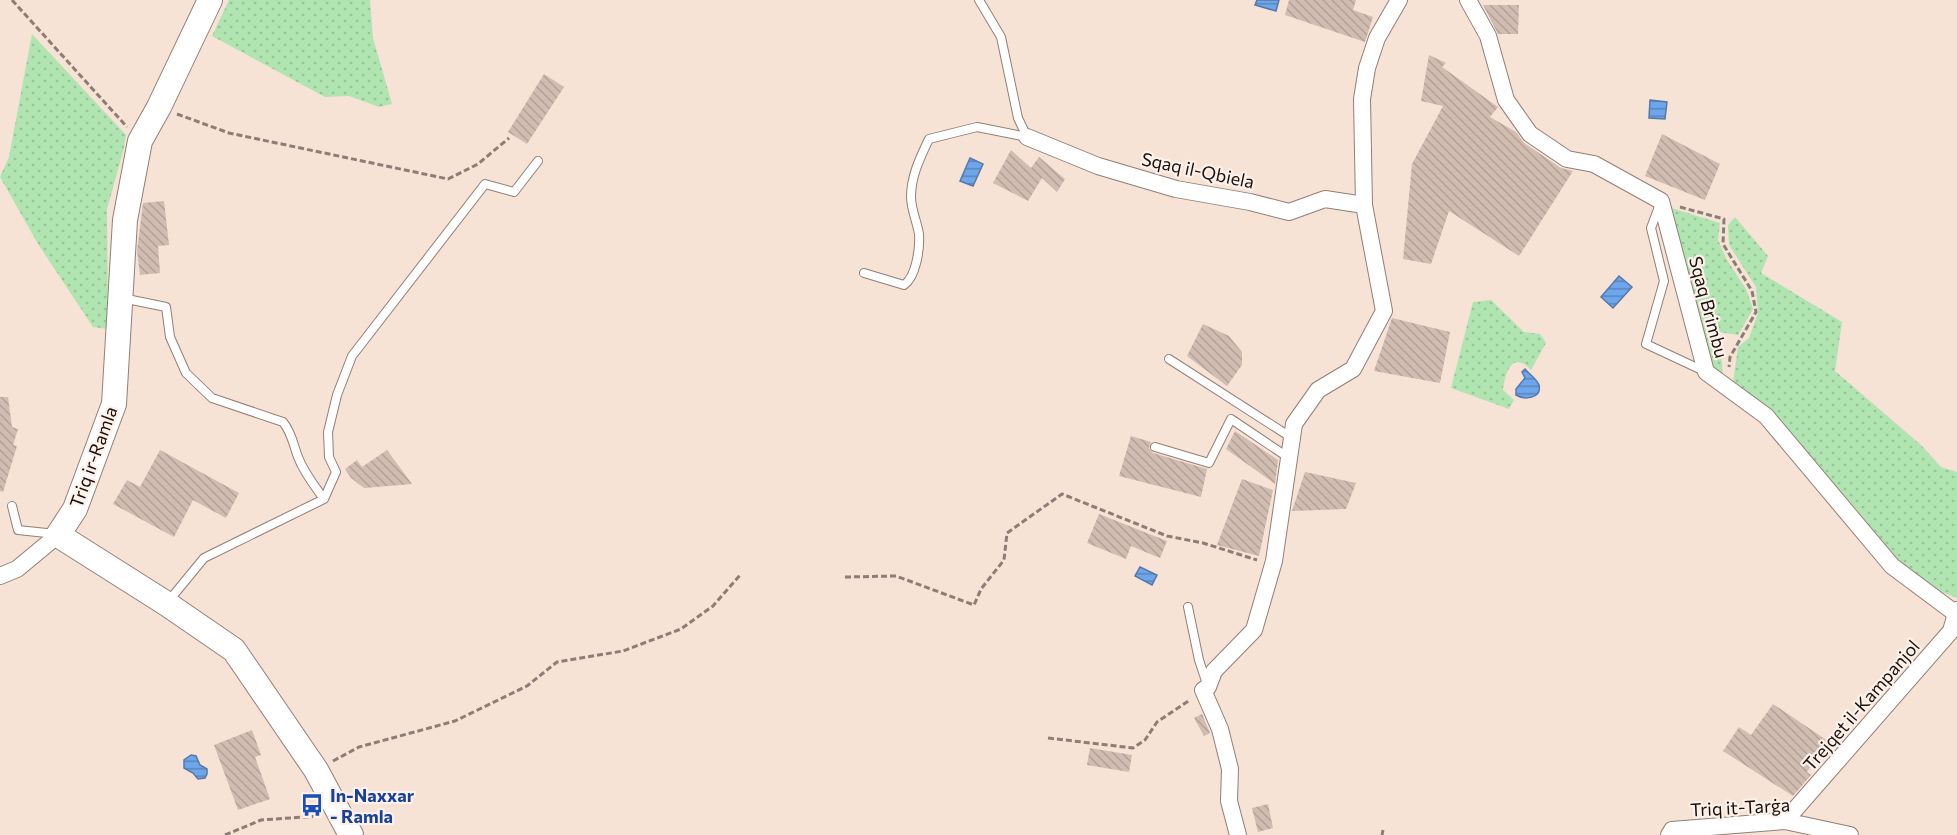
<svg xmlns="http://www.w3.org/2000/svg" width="1957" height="835" font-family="Commissioner,sans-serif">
<defs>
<pattern id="grass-dots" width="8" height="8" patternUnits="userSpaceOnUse" patternTransform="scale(1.5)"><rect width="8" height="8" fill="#b0e4b1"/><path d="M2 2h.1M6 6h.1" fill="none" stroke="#97c397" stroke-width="1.8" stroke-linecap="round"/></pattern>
<pattern id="water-rules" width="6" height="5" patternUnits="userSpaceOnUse" patternTransform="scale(1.5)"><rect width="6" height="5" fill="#6ea6ec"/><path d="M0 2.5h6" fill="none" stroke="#5a86be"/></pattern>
<pattern id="building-back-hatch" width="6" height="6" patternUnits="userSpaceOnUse" patternTransform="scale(1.5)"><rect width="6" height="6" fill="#d1bcb2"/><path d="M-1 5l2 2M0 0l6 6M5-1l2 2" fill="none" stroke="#b3a198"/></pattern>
</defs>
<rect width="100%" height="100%" fill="#f7e2d6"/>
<!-- grass -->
<path fill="url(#grass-dots)" d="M 229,0 L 370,0 L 373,38 L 392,104 L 379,107 L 349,96 L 325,97 L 212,36 Z
M 32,34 L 126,135 L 124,148 L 107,209 L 108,329 L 93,327 L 38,244 L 0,177 L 9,157 Z
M 1668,207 L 1720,223 L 1718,240 L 1727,260 L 1746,289 L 1753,309 L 1738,335 L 1719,332 L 1723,375 L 1717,375 L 1703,341 Z
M 1735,217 L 1768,256 L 1761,273 L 1842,322 L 1835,371 L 1921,445 L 1941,467 L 1957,472 L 1957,598 L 1925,585 L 1891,558 L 1880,539 L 1858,511 L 1769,411 L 1733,383 L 1738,347 L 1749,338 L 1758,313 L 1756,287 L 1729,245 L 1728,225 Z
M 1491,300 L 1524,332 L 1540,334 L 1546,343 L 1531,370 C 1512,349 1505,374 1503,390 L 1514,400 L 1509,409 L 1451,388 L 1473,302 Z"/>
<!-- water -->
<path fill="url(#water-rules)" stroke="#5479a9" stroke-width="1.5" d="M 1257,0 L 1279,0 L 1276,11 L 1255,5 Z
M 1650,100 L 1667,102 L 1665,119 L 1649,118 Z
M 970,158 L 983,164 L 973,186 L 960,181 Z
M 1619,276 L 1632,287 L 1613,308 L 1601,297 Z
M 1525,369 C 1529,374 1537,379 1539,385 C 1542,399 1524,400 1516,395 L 1516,389 L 1525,378 L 1522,372 Z
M 1140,567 L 1157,575 L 1152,585 L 1135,576 Z
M 191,755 L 196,756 L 200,765 L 207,769 L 207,774 L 205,778 L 198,779 L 193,773 L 184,768 L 184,760 Z"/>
<!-- building -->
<path fill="url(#building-back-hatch)" d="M 1289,0 L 1356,0 L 1353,10 L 1373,17 L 1365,42 L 1285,15 Z
M 1483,5 L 1519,5 L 1518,34 L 1498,34 Z
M 1429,55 L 1446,63 L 1442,67 L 1498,107 L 1490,117 L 1516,132 L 1524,143 L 1561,168 L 1573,171 L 1519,256 L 1449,211 L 1431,264 L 1403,259 L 1412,164 L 1443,106 L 1421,101 Z
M 544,74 L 564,87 L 527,144 L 508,132 Z
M 1662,134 L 1720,164 L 1705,200 L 1645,176 Z
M 1011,150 L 1031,168 L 1039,157 L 1065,179 L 1057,192 L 1042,178 L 1028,201 L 993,183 Z
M 164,201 L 169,245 L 158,246 L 160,273 L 140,275 L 137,251 L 143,203 Z
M 1392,318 L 1450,332 L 1440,383 L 1374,371 Z
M 1203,324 L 1229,336 L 1242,352 L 1242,365 L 1227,386 L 1187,356 Z
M 0,397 L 8,397 L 12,427 L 18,429 L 13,445 L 17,446 L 3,492 L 0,491 Z
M 1235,431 L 1278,460 L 1275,484 L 1226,449 Z
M 1131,436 L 1151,442 L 1149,448 L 1153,453 L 1207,469 L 1201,497 L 1119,476 Z
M 160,450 L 239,493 L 226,518 L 193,500 L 174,537 L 113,504 L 127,480 L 140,487 Z
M 387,450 L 412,484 L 364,488 L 351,478 L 345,469 L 357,460 L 362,467 Z
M 1305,472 L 1356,483 L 1346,509 L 1292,511 Z
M 1242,479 L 1273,490 L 1259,556 L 1217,545 Z
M 1099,514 L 1167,541 L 1160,558 L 1131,546 L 1126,559 L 1087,543 Z
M 1773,704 L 1828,741 L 1807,772 L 1811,775 L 1793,796 L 1723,751 L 1739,727 L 1751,735 Z
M 1202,714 L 1210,733 L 1204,736 L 1194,718 Z
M 252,730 L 261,755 L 255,757 L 270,799 L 238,810 L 214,745 Z
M 1090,748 L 1132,755 L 1129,772 L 1087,765 Z
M 1268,804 L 1273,828 L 1258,832 L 1252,808 Z"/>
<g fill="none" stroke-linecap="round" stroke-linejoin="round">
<!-- service casing -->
<g stroke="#937f75" stroke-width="10">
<path id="service" d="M 979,0 L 1001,37 L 1018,118 L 1027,137
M 1660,204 L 1651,228 L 1664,281 L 1646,344 L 1706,372
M 864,273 L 904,285 C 916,277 920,249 919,234 C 917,222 911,209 911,197 C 911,176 920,158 929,139 L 977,127 L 1027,137
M 122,298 L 166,307 L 170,337 L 186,373 L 212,398 L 283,422 C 292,433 293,444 298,457 C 304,473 314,485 324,499
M 1169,359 L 1292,438
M 1155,447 L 1209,463 L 1231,419 L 1289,458
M 12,506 L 18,530 L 56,534
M 167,603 L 204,558 L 324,499 L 336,472 L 329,457 L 328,432 L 337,395 L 352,356 L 485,184 L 514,192 L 538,161
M 1188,607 L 1199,660 L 1207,684"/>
</g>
<!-- minor casing -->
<g stroke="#937f75" stroke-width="18">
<path id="minor" d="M 1468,0 L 1488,36 L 1506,100 L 1530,134 L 1567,159 L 1594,164 L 1661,201 L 1706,372 L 1766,416 L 1892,566 L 1955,613
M 1027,137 L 1098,166 L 1176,189 L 1250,202 L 1289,212 L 1325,199 L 1364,205
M 0,576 L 17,569 L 58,535
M 1785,821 L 1951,631 L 1957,610
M 1238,835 L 1229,801 L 1230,769 L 1220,729 L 1203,690 L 1208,687 L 1214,671 L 1254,630 L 1274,561 L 1294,424 L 1318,390 L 1353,369 L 1384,311 L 1364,205 L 1362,99 L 1367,68 L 1377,38 L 1399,0
M 1669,835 L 1672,830 L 1785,821 L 1850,835"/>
</g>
<!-- secondary casing -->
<g stroke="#937f75" stroke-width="26">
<path id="secondary" d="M 210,0 L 159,107 L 140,141 L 125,220 L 114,404 L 75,509 L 58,535 L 167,604 L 234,650 L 316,770 L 351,835"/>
</g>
<!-- path -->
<path stroke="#8c7d76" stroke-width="3" stroke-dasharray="6 3" stroke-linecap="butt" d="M 12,0 L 127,127
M 177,114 L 229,133 L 448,179 L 478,164 L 509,138
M 1680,207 L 1724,219 L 1723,244 L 1752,291 L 1756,312 L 1730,357 L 1729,367
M 845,577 L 896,576 L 974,605 L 981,589 L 1004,560 L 1007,533 L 1062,494 L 1167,536 L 1203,543 L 1257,560
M 1048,738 L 1133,748 L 1145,740 L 1157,722 L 1190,700
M 333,761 L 359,747 L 455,721 L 527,686 L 557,662 L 623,651 L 681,629 L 713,606 L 741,574
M 225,835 L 261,820 L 319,816
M 1382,835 L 1383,830"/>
<!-- service -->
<use href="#service" stroke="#fff" stroke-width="8"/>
<!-- minor -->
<use href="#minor" stroke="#fff" stroke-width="16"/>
<!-- secondary -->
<use href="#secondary" stroke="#fff" stroke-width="24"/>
</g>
<!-- icons -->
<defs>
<g id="bus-bare" transform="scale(1.8)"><path d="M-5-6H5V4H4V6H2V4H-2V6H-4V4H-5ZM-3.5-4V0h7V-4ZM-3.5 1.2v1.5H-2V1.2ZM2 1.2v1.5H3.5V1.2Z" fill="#1a4fb4" stroke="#fef1ea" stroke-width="2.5" paint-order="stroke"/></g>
</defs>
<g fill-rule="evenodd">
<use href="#bus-bare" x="312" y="805"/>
</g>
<g text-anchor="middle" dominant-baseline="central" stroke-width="4.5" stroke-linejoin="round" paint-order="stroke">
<!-- street labels -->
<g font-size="18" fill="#19110e" stroke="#fef1ea">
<text transform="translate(1198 170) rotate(12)">Sqaq il-Qbiela</text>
<text transform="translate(1709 307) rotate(75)">Sqaq Brimbu</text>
<text transform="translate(93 457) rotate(-70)">Triq ir-Ramla</text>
<text transform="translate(1861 705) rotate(-49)">Trejqet il-Kampanjol</text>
<text transform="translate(1740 807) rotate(-3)">Triq it-Tarġa</text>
</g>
<!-- transit labels -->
<g font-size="18" font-weight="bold" fill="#164399" stroke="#fef1ea" text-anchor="start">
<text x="330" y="795">In-Naxxar<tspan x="330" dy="21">- Ramla</tspan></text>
</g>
</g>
</svg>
